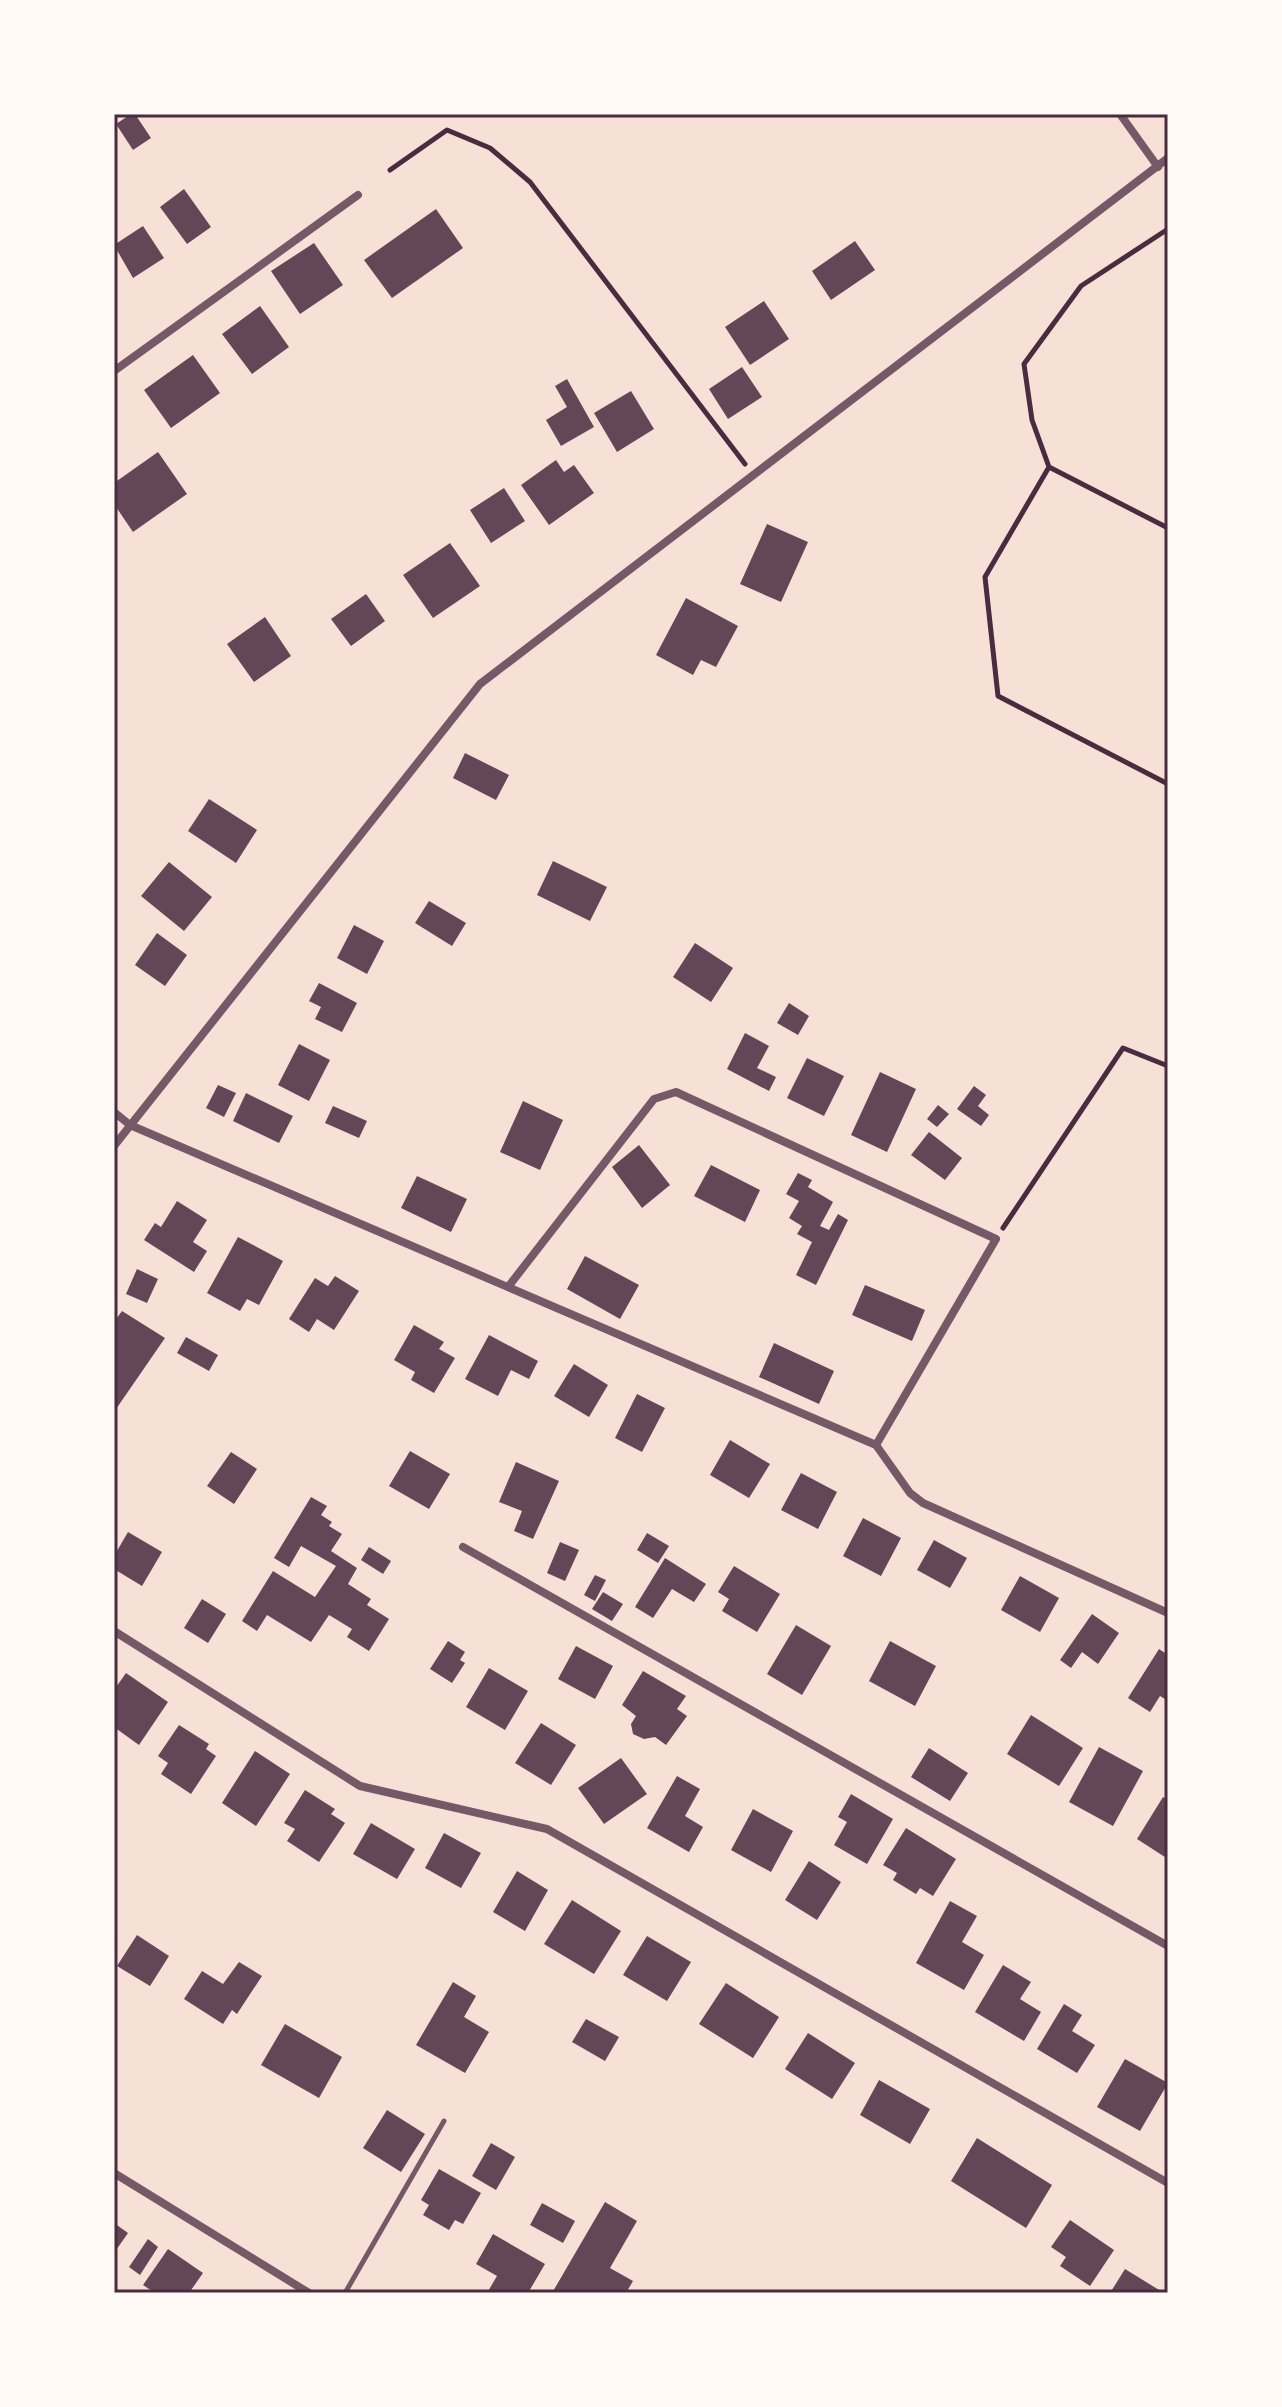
<svg xmlns="http://www.w3.org/2000/svg" width="1282" height="2407" font-family="'Space Grotesk',sans-serif">
<rect width="100%" height="100%" fill="#f7e1d7"/>
<!-- building -->
<path fill="#644757" d="M 131,114 L 135,114 L 151,138 L 133,150 L 116,124 Z
M 184,189 L 211,227 L 187,244 L 160,207 Z
M 436,209 L 463,248 L 392,298 L 364,260 Z
M 143,226 L 164,258 L 133,278 L 114,245 Z
M 855,241 L 875,270 L 831,300 L 812,271 Z
M 314,243 L 343,285 L 300,314 L 271,271 Z
M 764,301 L 789,339 L 750,365 L 725,327 Z
M 260,306 L 289,347 L 252,374 L 222,334 Z
M 193,355 L 220,393 L 171,428 L 144,390 Z
M 742,367 L 762,397 L 728,419 L 709,389 Z
M 567,379 L 594,427 L 561,446 L 546,420 L 567,407 L 555,386 Z
M 631,391 L 654,429 L 617,452 L 594,413 Z
M 158,452 L 187,494 L 133,532 L 114,504 L 114,483 Z
M 556,460 L 564,472 L 574,465 L 594,493 L 549,525 L 521,485 Z
M 504,488 L 525,521 L 491,543 L 470,510 Z
M 767,524 L 808,542 L 781,602 L 740,584 Z
M 450,543 L 480,586 L 433,618 L 403,575 Z
M 366,594 L 385,621 L 351,646 L 331,619 Z
M 686,598 L 738,626 L 716,667 L 701,660 L 693,675 L 656,655 Z
M 265,617 L 291,656 L 254,682 L 227,644 Z
M 465,753 L 509,775 L 496,800 L 453,778 Z
M 209,799 L 257,830 L 236,863 L 188,831 Z
M 553,861 L 607,887 L 590,921 L 537,895 Z
M 169,862 L 212,897 L 184,931 L 141,896 Z
M 429,901 L 466,923 L 452,946 L 415,923 Z
M 354,925 L 384,941 L 367,974 L 337,958 Z
M 157,933 L 187,955 L 165,986 L 135,965 Z
M 695,943 L 733,968 L 711,1002 L 673,977 Z
M 319,983 L 357,1003 L 342,1032 L 315,1019 L 321,1007 L 309,1001 Z
M 789,1003 L 809,1016 L 798,1035 L 777,1023 Z
M 745,1033 L 769,1046 L 757,1068 L 776,1077 L 769,1091 L 727,1069 Z
M 299,1044 L 330,1060 L 309,1101 L 278,1085 Z
M 807,1058 L 844,1076 L 824,1116 L 787,1098 Z
M 880,1072 L 916,1089 L 887,1152 L 851,1135 Z
M 218,1085 L 236,1093 L 224,1117 L 206,1108 Z
M 974,1086 L 986,1095 L 978,1106 L 989,1115 L 981,1126 L 957,1109 Z
M 246,1093 L 293,1116 L 279,1143 L 233,1121 Z
M 523,1101 L 563,1120 L 540,1170 L 500,1152 Z
M 938,1105 L 949,1114 L 937,1127 L 927,1119 Z
M 333,1106 L 367,1121 L 359,1138 L 325,1123 Z
M 929,1132 L 962,1158 L 945,1180 L 911,1155 Z
M 639,1145 L 670,1185 L 642,1208 L 612,1167 Z
M 711,1165 L 760,1190 L 745,1222 L 694,1196 Z
M 798,1173 L 812,1180 L 808,1187 L 833,1202 L 820,1226 L 829,1230 L 838,1214 L 848,1220 L 816,1285 L 796,1275 L 812,1242 L 797,1234 L 802,1226 L 789,1218 L 799,1201 L 786,1194 Z
M 417,1176 L 467,1199 L 451,1232 L 401,1208 Z
M 177,1201 L 207,1220 L 193,1242 L 207,1251 L 194,1272 L 144,1240 L 155,1223 L 161,1227 Z
M 238,1237 L 283,1261 L 259,1305 L 247,1299 L 240,1311 L 207,1293 Z
M 585,1256 L 639,1285 L 620,1319 L 567,1289 Z
M 137,1269 L 158,1279 L 147,1303 L 126,1294 Z
M 335,1276 L 359,1291 L 334,1330 L 317,1319 L 309,1332 L 289,1319 L 315,1278 L 328,1286 Z
M 865,1285 L 925,1310 L 912,1341 L 852,1315 Z
M 122,1311 L 165,1338 L 114,1412 L 114,1322 Z
M 414,1325 L 444,1342 L 439,1349 L 455,1358 L 434,1393 L 411,1380 L 415,1372 L 394,1360 Z
M 489,1335 L 538,1361 L 529,1379 L 511,1370 L 498,1396 L 465,1379 Z
M 186,1337 L 218,1355 L 209,1371 L 177,1353 Z
M 774,1343 L 834,1371 L 819,1404 L 759,1377 Z
M 574,1364 L 608,1385 L 589,1417 L 554,1396 Z
M 637,1394 L 665,1408 L 642,1452 L 615,1438 Z
M 730,1440 L 770,1464 L 749,1498 L 710,1475 Z
M 410,1451 L 450,1474 L 429,1509 L 389,1486 Z
M 231,1452 L 257,1469 L 234,1504 L 207,1486 Z
M 516,1462 L 559,1481 L 533,1539 L 514,1531 L 522,1511 L 499,1502 Z
M 801,1473 L 837,1492 L 818,1529 L 781,1510 Z
M 311,1497 L 327,1506 L 321,1515 L 332,1522 L 329,1526 L 342,1534 L 331,1551 L 357,1568 L 348,1584 L 371,1599 L 367,1605 L 389,1619 L 369,1651 L 347,1637 L 352,1629 L 329,1615 L 311,1642 L 267,1615 L 257,1631 L 242,1621 L 273,1571 L 315,1597 L 336,1566 L 301,1546 L 289,1567 L 274,1558 Z
M 863,1518 L 901,1538 L 881,1576 L 843,1556 Z
M 128,1532 L 162,1552 L 142,1586 L 114,1569 L 114,1556 Z
M 647,1533 L 669,1546 L 658,1563 L 637,1550 Z
M 934,1540 L 967,1558 L 950,1588 L 917,1570 Z
M 560,1542 L 579,1550 L 565,1581 L 547,1573 Z
M 369,1547 L 391,1561 L 383,1574 L 361,1560 Z
M 665,1558 L 706,1584 L 694,1602 L 672,1589 L 653,1618 L 635,1607 Z
M 734,1566 L 780,1594 L 757,1632 L 722,1611 L 729,1599 L 718,1592 Z
M 595,1575 L 606,1580 L 595,1601 L 584,1595 Z
M 1020,1576 L 1059,1598 L 1040,1632 L 1001,1610 Z
M 603,1592 L 623,1604 L 612,1621 L 592,1609 Z
M 202,1599 L 226,1614 L 208,1643 L 184,1628 Z
M 1092,1614 L 1119,1633 L 1098,1664 L 1082,1652 L 1071,1668 L 1060,1660 Z
M 796,1625 L 831,1646 L 802,1695 L 767,1674 Z
M 448,1641 L 465,1652 L 460,1660 L 465,1663 L 452,1683 L 430,1669 Z
M 890,1641 L 936,1666 L 915,1706 L 869,1681 Z
M 576,1646 L 613,1666 L 595,1699 L 558,1679 Z
M 1159,1649 L 1168,1655 L 1168,1701 L 1160,1696 L 1150,1712 L 1128,1698 Z
M 489,1668 L 528,1691 L 505,1730 L 466,1707 Z
M 643,1671 L 686,1696 L 677,1709 L 687,1716 L 666,1745 L 655,1737 L 644,1739 L 633,1734 L 631,1724 L 636,1716 L 622,1705 Z
M 126,1673 L 168,1702 L 139,1745 L 114,1727 L 114,1690 Z
M 1031,1715 L 1083,1748 L 1059,1786 L 1007,1754 Z
M 541,1723 L 576,1745 L 551,1785 L 515,1763 Z
M 179,1725 L 209,1744 L 206,1749 L 216,1756 L 191,1794 L 161,1774 L 168,1763 L 158,1756 Z
M 1099,1747 L 1143,1771 L 1113,1826 L 1069,1802 Z
M 929,1748 L 968,1773 L 950,1801 L 911,1777 Z
M 255,1751 L 290,1774 L 256,1826 L 222,1803 Z
M 621,1758 L 647,1794 L 604,1824 L 578,1788 Z
M 677,1776 L 700,1789 L 685,1816 L 703,1827 L 689,1852 L 647,1828 Z
M 305,1790 L 335,1809 L 331,1814 L 345,1823 L 319,1862 L 287,1841 L 295,1829 L 284,1823 Z
M 851,1794 L 893,1819 L 867,1864 L 834,1845 L 847,1822 L 838,1817 Z
M 1163,1797 L 1168,1800 L 1168,1859 L 1137,1839 Z
M 753,1809 L 793,1831 L 771,1872 L 731,1850 Z
M 371,1823 L 415,1849 L 397,1879 L 353,1854 Z
M 906,1828 L 956,1859 L 933,1896 L 920,1888 L 916,1894 L 893,1880 L 897,1873 L 883,1865 Z
M 444,1833 L 481,1853 L 461,1888 L 425,1868 Z
M 809,1861 L 841,1882 L 817,1920 L 785,1900 Z
M 517,1871 L 548,1890 L 525,1931 L 493,1912 Z
M 572,1900 L 621,1931 L 594,1974 L 544,1944 Z
M 950,1901 L 977,1916 L 962,1942 L 984,1955 L 964,1990 L 916,1963 Z
M 137,1935 L 169,1956 L 150,1986 L 117,1966 Z
M 647,1936 L 691,1962 L 667,2001 L 623,1975 Z
M 239,1962 L 262,1976 L 237,2014 L 232,2010 L 223,2024 L 184,1999 L 202,1971 L 223,1984 Z
M 1003,1965 L 1031,1982 L 1020,1999 L 1041,2012 L 1024,2041 L 975,2012 Z
M 453,1982 L 476,1996 L 464,2017 L 489,2032 L 465,2073 L 416,2045 Z
M 726,1983 L 779,2017 L 753,2058 L 699,2024 Z
M 1064,2004 L 1082,2015 L 1072,2031 L 1095,2045 L 1077,2073 L 1037,2049 Z
M 586,2019 L 619,2037 L 605,2061 L 572,2042 Z
M 285,2024 L 342,2057 L 319,2098 L 261,2065 Z
M 808,2033 L 855,2063 L 832,2099 L 785,2069 Z
M 1125,2059 L 1168,2083 L 1140,2131 L 1097,2107 Z
M 879,2080 L 930,2109 L 910,2144 L 860,2115 Z
M 387,2110 L 425,2134 L 401,2172 L 363,2148 Z
M 977,2138 L 1052,2185 L 1026,2228 L 951,2181 Z
M 491,2143 L 515,2157 L 496,2190 L 472,2176 Z
M 439,2169 L 481,2193 L 463,2224 L 455,2220 L 449,2230 L 423,2215 L 429,2205 L 421,2200 Z
M 605,2202 L 637,2221 L 610,2268 L 633,2281 L 626,2293 L 552,2293 Z
M 542,2203 L 575,2221 L 563,2243 L 530,2225 Z
M 1070,2220 L 1114,2250 L 1090,2286 L 1060,2266 L 1066,2257 L 1051,2247 Z
M 114,2223 L 128,2233 L 114,2253 Z
M 493,2234 L 545,2264 L 528,2293 L 487,2293 L 497,2276 L 476,2264 Z
M 148,2239 L 158,2247 L 140,2275 L 129,2267 Z
M 168,2249 L 203,2273 L 189,2293 L 155,2293 L 143,2285 Z
M 1125,2269 L 1164,2293 L 1110,2293 Z"/>
<g fill="none" stroke-linecap="round" stroke-linejoin="round">
<!-- path -->
<path stroke="#4a2c40" stroke-width="5" d="M 390,170 L 447,130 L 490,148 L 530,182 L 745,464
M 1168,229 L 1081,286 L 1024,364 L 1032,420 L 1049,467 L 985,577 L 998,696 L 1168,784
M 1049,467 L 1168,528
M 1003,1228 L 1123,1048 L 1168,1066"/>
<!-- service -->
<path stroke="#755966" stroke-width="5" d="M 345,2293 L 444,2121"/>
<!-- minor -->
<path stroke="#755966" stroke-width="8" d="M 1120,114 L 1158,167
M 114,371 L 358,195
M 114,1112 L 130,1125 L 876,1445 L 910,1493 L 923,1503 L 1168,1613
M 114,1146 L 480,684 L 1168,158
M 508,1287 L 654,1099 L 676,1092 L 996,1239 L 876,1445
M 463,1547 L 1168,1946
M 114,1631 L 360,1786 L 547,1829 L 1168,2183
M 114,2173 L 309,2293"/>
</g>
<!-- border -->
<rect width="1282" height="2407" fill="none" stroke="#fffaf5" stroke-width="232"/>
<rect x="116" y="116" width="1050" height="2175" fill="none" stroke="#4a2c40" stroke-width="3"/>
</svg>
